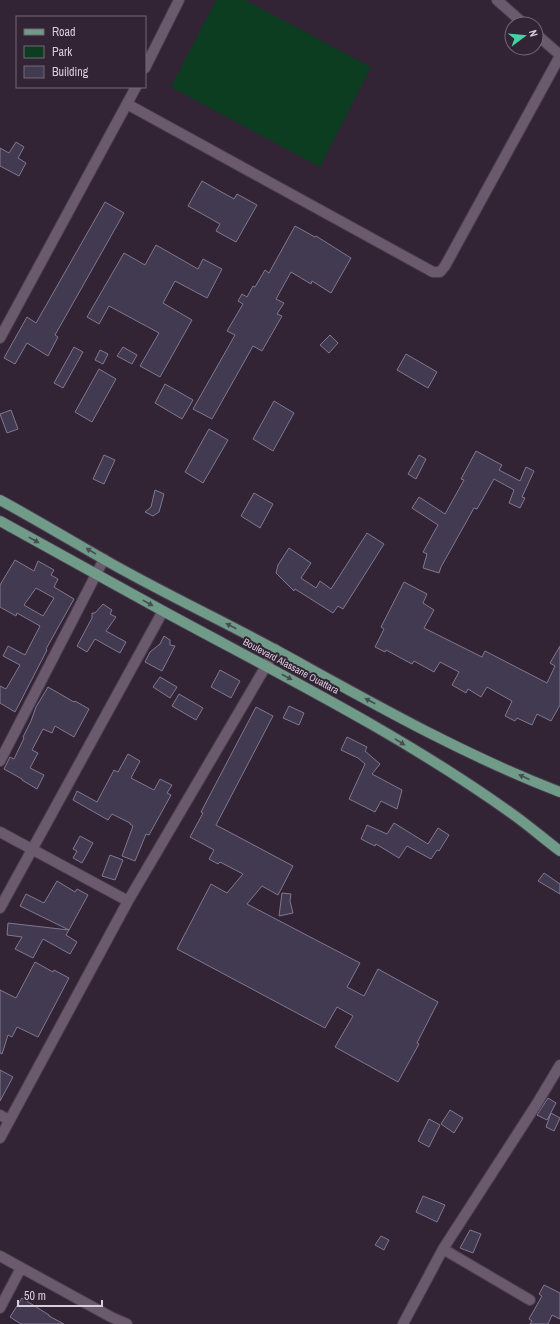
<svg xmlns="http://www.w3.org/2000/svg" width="560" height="1324" font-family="'Archivo Narrow',sans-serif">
<rect width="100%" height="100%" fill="#322335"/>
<!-- green -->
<path fill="#0d3d20" d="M 216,0 L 245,0 L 371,67 L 320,167 L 171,87 Z"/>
<!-- building -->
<path fill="#423a50" stroke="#817891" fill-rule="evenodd" d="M 16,142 L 24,147 L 18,158 L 26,163 L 19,176 L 0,166 L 0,148 L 9,153 Z
M 202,181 L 234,199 L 237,194 L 257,205 L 236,242 L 216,231 L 220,224 L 188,206 Z
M 105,202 L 124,213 L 55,335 L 58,337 L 48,356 L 27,343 L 15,364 L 4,358 L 27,317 L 36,323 Z
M 295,226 L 315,237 L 316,236 L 351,258 L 331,293 L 312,281 L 311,284 L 291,272 L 276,299 L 284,303 L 277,314 L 282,316 L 262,351 L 253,346 L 212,419 L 193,409 L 235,335 L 227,331 L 243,304 L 238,301 L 242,294 L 247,297 L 253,286 L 255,287 L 265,270 L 269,273 Z
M 156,245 L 198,269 L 203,259 L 222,269 L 207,298 L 175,281 L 163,303 L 192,320 L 160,377 L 140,366 L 159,333 L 109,306 L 99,324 L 87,317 L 124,253 L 145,265 Z
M 330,335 L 338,343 L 329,353 L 320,345 Z
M 74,347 L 83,352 L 63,388 L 54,383 Z
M 123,347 L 137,355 L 132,364 L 117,356 Z
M 100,350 L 108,354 L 103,364 L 95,360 Z
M 406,354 L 437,372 L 428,388 L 397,370 Z
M 99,369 L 116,379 L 92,422 L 75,412 Z
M 165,384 L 193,400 L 182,419 L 155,403 Z
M 274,401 L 294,413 L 273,451 L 253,439 Z
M 11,410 L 18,429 L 7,433 L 0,414 Z
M 209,429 L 228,440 L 203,483 L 185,472 Z
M 476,451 L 502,465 L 499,470 L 520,481 L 526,467 L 534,471 L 522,497 L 525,498 L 520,508 L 509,503 L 514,490 L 494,479 L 477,509 L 474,508 L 441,567 L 439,573 L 423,568 L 427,554 L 423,552 L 438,525 L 412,508 L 419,497 L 445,514 L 464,480 L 461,479 Z
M 104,455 L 115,460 L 104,484 L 93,479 Z
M 419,455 L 426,459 L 416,479 L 408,474 Z
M 155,490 L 164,494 L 159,512 L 153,516 L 145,512 L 151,507 Z
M 254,493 L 273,504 L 260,528 L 241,516 Z
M 367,533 L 384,544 L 343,609 L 338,606 L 333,613 L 295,589 L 294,591 L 276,573 L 278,565 L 289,548 L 311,563 L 301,578 L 316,588 L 320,581 L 331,589 Z
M 15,560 L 34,571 L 38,561 L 54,570 L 51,575 L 58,579 L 54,587 L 74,599 L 46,649 L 47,650 L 15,712 L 0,703 L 0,686 L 6,689 L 20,665 L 3,656 L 8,646 L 25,655 L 40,626 L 17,613 L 16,616 L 0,607 L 0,585 ZM 36,588 L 54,598 L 43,616 L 24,605 Z
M 404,582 L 427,594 L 423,603 L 434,610 L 424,628 L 482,657 L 485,651 L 547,683 L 555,666 L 550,663 L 560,646 L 560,705 L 551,721 L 537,714 L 532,725 L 517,718 L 515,721 L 505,716 L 512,701 L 487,687 L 481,697 L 468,689 L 466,693 L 452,685 L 459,672 L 440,662 L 434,672 L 414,661 L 412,664 L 386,650 L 385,652 L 375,647 L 384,629 L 381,627 Z
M 103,604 L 112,610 L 110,614 L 116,617 L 106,631 L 126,642 L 120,653 L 95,639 L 87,652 L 77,646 L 92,618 L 92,613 L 95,613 Z
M 164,636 L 170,640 L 170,645 L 175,646 L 162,671 L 145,662 L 150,652 L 160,644 Z
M 220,670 L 240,681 L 231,698 L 211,687 Z
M 160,677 L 177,687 L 170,698 L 153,687 Z
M 48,687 L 74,702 L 75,701 L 89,709 L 74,737 L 55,726 L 52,733 L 43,729 L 32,750 L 38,753 L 30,768 L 44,775 L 37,789 L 22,780 L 22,779 L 4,769 L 10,757 L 14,759 L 24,738 L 23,737 L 31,721 L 36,707 Z
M 179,694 L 203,708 L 196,720 L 172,706 Z
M 289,706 L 304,713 L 299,725 L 283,718 Z
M 256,707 L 273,716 L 216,825 L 293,866 L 278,895 L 262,886 L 247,904 L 360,963 L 347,987 L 364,996 L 378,969 L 438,1002 L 417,1043 L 419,1044 L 398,1082 L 335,1047 L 353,1016 L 337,1007 L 325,1028 L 177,949 L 211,884 L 227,893 L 243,874 L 220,862 L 218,864 L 209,859 L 214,850 L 190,837 L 203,813 L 201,812 Z
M 347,737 L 367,747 L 365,751 L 380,764 L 372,774 L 402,790 L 397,809 L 381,801 L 375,812 L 349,799 L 365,764 L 358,758 L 341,750 Z
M 128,754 L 140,761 L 131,778 L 154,790 L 160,779 L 172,785 L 167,793 L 171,795 L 149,835 L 146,834 L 135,861 L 122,856 L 133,826 L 130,824 L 130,823 L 112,814 L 108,820 L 73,800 L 77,791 L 97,802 L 114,770 L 118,772 Z
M 394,823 L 428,844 L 438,828 L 449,835 L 439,851 L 437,850 L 431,859 L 407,846 L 399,858 L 376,844 L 375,846 L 361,839 L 367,825 L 387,834 Z
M 80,836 L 93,843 L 82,863 L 73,858 L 77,851 L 73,849 Z
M 110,855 L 123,860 L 115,880 L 102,876 Z
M 544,873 L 560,884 L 560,894 L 538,881 Z
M 57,881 L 75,892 L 77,889 L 88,895 L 69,930 L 20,906 L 26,894 L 44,903 Z
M 282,893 L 291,894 L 290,901 L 293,913 L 279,916 Z
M 8,923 L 69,930 L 66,935 L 77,942 L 70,954 L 43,939 L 33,958 L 15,949 L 22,937 L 7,935 Z
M 35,962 L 53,972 L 54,970 L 69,978 L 38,1037 L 17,1027 L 12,1037 L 8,1035 L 2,1054 L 0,1053 L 0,990 L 16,998 Z
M 0,1070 L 13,1077 L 0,1101 Z
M 548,1098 L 556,1103 L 547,1120 L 537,1115 Z
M 450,1110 L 463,1118 L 454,1133 L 441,1124 Z
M 551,1113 L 560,1118 L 554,1131 L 546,1127 Z
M 429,1119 L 440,1125 L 429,1147 L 418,1141 Z
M 423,1196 L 445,1205 L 437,1222 L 416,1212 Z
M 470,1230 L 481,1234 L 473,1253 L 460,1248 Z
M 381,1236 L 389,1240 L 384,1250 L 375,1245 Z
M 544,1285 L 560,1293 L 560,1319 L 552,1315 L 548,1324 L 530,1324 L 532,1321 L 529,1319 L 542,1296 L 539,1294 Z
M 22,1298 L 49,1315 L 49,1316 L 64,1324 L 21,1324 L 10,1317 Z"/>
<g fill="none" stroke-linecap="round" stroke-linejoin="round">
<!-- minor casing -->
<g stroke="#4b3e4e" stroke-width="12">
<path id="minor" d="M 497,0 L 524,24
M 536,34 L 560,55
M 145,68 L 179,0
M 127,104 L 433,272 L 440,272 L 445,266 L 560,56
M 0,338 L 136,87
M 0,761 L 104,559
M 0,832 L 128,901
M 0,908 L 163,611
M 0,1115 L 9,1120
M 0,1138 L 128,901 L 266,666 L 275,649
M 443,1249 L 530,1300
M 0,1256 L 111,1317 L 127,1324
M 0,1308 L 21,1268
M 403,1324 L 443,1249 L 536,1105 L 560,1065"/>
</g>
<!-- major casing -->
<g stroke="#4b3e4e" stroke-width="12">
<path id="major" d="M 0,500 C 35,519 70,540 105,560 C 161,592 219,619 276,650 C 369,701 461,754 560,792
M 0,521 C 54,551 109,581 163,611 C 281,675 402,735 511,813 C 528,825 544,839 560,851"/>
</g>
<!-- minor -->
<use href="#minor" stroke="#6b5a6e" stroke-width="10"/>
<!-- major -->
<use href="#major" stroke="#6f9b88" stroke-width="10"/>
</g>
<!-- one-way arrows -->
<defs><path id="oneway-solid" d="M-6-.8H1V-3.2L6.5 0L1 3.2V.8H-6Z"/></defs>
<g fill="#474d52">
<use href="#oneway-solid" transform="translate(34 540) rotate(29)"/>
<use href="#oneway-solid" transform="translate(91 551) rotate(-149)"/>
<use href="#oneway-solid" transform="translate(148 603) rotate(29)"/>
<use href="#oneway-solid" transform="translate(231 626) rotate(-152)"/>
<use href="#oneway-solid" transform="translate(287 677) rotate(28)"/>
<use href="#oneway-solid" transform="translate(370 701) rotate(-152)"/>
<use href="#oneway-solid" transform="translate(400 742) rotate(32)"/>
<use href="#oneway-solid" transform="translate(524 777) rotate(-156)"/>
</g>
<g text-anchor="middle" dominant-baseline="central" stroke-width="4" stroke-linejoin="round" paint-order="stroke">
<!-- street labels -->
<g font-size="10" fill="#d9cfdb" stroke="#322335">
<text transform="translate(291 666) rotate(28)">Boulevard Alassane Ouattara</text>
</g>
</g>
<!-- legend -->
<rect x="16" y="16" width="130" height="72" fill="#322335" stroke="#756877"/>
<rect x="24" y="29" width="20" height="6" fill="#6f9b88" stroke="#756877"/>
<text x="52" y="36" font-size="12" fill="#d9cfdb">Road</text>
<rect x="24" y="46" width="20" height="12" fill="#0d3d20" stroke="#756877"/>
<text x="52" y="56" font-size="12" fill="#d9cfdb">Park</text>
<rect x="24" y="66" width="20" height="12" fill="#423a50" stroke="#756877"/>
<text x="52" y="76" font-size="12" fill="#d9cfdb">Building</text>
<!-- north arrow -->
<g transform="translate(524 36) rotate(74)"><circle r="19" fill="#322335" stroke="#756877"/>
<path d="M0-3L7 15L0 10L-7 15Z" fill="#40d4a2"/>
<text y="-6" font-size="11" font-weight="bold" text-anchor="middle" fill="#d9cfdb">N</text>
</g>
<!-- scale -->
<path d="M18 1300v6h84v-6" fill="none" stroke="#d9cfdb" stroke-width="2"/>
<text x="24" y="1300" font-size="12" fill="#d9cfdb" stroke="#322335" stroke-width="3" paint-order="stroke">50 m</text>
</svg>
